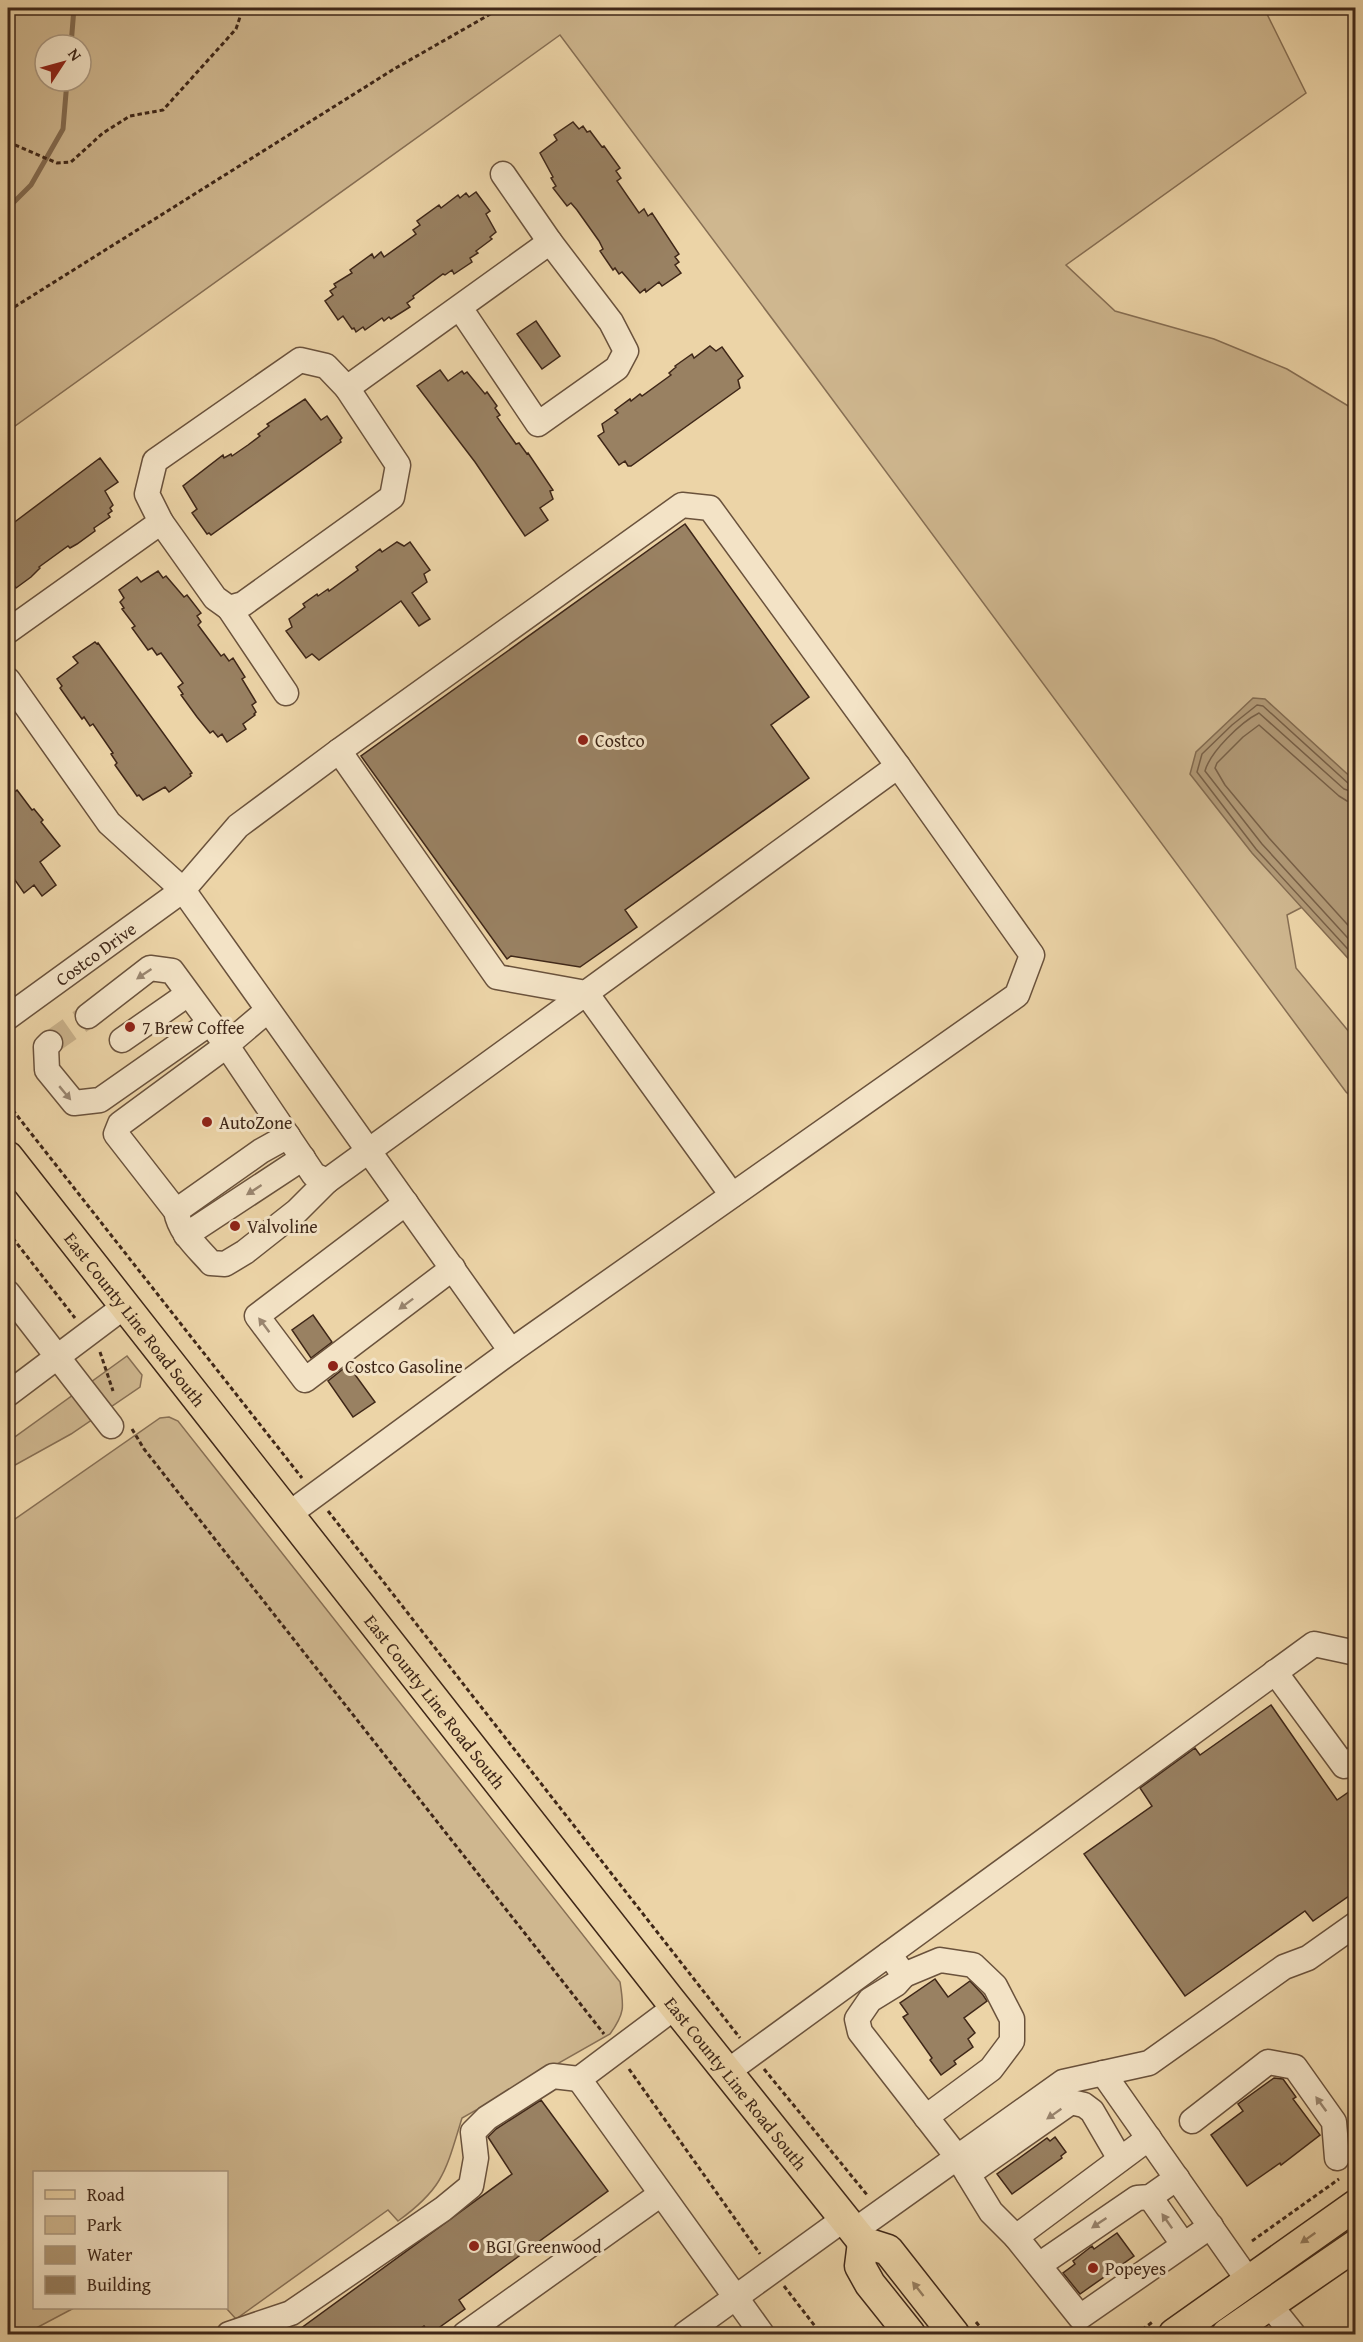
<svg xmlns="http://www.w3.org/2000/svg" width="1363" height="2342" font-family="'Gentium Book Plus',serif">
<rect width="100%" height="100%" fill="#ecd4a7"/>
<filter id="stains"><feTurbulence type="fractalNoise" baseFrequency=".00333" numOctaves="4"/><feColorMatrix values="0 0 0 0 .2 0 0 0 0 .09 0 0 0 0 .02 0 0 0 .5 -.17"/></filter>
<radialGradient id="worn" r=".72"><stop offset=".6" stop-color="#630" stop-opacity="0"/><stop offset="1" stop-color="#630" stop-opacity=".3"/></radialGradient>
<!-- green -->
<path fill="#cfb78f" stroke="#876f54" stroke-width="1.5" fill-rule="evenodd" d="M 8,8 L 1264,8 L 1306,93 L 1066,265 L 1115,311 L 1214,339 L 1287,369 L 1355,410 L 1355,880 L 1287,915 L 1296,968 L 1355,1039 L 1355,1100 L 1346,1092 L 815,376 L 560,35 L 8,431 ZM 45,45 L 81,45 L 81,81 L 45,81 Z
M 127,1356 L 142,1375 L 140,1387 L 71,1434 L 8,1469 L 8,1442 Z
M 169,1417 L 178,1421 L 620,1982 C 624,2007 625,2013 610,2034 L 462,2118 C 446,2170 444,2188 398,2221 L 388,2210 L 236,2319 L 226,2308 L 226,2172 L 34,2172 L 34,2308 L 74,2308 L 25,2334 L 8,2334 L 8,1524 L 160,1418 Z"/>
<!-- water -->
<path fill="#b19976" stroke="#836b50" stroke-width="1.5" d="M 1253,698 L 1265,699 L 1355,781 L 1355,966 L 1252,853 L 1190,774 L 1196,752 Z"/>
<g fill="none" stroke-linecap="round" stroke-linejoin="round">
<!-- shore -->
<path stroke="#786047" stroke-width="1.5" d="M 1356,785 L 1349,784 L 1263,706 L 1257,705 L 1232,725 L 1202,754 L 1197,772 L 1256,849 L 1356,958
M 1356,793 L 1344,789 L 1259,713 C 1241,722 1210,752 1205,771 L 1262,844 L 1356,947
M 1356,802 L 1347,801 L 1339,796 L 1259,725 L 1243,737 L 1217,763 L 1215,768 L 1225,785 L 1269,838 L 1356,934"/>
<!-- stream -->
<path stroke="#836b50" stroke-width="5" d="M 71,45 L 74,8
M 8,208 L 31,185 L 63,129 L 67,81"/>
</g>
<!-- building -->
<path fill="#998162" stroke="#3f2718" stroke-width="1.5" d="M 573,122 L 579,129 L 583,126 L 587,132 L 590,131 L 602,147 L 604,146 L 620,168 L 616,171 L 621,178 L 617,181 L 639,213 L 644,209 L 648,216 L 652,213 L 679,254 L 675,257 L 679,262 L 675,265 L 681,273 L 662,286 L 659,282 L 646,292 L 645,289 L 640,293 L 622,272 L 619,274 L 615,268 L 613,270 L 600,251 L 603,249 L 599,241 L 577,210 L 571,203 L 567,206 L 553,188 L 556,186 L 551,178 L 553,177 L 540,153 L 557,140 L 554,135 Z
M 476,192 L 490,211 L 486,214 L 496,232 L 490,237 L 492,239 L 476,251 L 478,253 L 470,258 L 472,262 L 454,274 L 452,270 L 445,275 L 443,274 L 413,296 L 414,298 L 407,303 L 410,307 L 391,319 L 389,317 L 384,321 L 382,318 L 365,330 L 363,327 L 356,332 L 354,328 L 352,329 L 343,316 L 338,320 L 325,301 L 333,295 L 330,291 L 336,287 L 334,284 L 352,273 L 350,270 L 372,254 L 374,258 L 381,252 L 384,257 L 416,234 L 413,230 L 420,225 L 417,221 L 439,205 L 441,208 L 458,195 L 460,198 L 466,193 L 469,197 Z
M 536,321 L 560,356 L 542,369 L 517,334 Z
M 710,346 L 716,351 L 722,347 L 743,376 L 738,380 L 740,388 L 631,466 L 628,466 L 625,461 L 619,465 L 598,436 L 604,432 L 602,424 L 618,413 L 615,410 L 630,399 L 631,401 L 640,394 L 642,396 L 671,375 L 669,373 L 676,367 L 675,366 L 692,354 L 694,358 Z
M 440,370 L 448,381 L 462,371 L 464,374 L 467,372 L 485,394 L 487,392 L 497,406 L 495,408 L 500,415 L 497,417 L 516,444 L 519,443 L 527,454 L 528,453 L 553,490 L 550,491 L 553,499 L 540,508 L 548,520 L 525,536 L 475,462 L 417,386 Z
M 305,399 L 321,420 L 327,416 L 342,438 L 340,440 L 341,442 L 211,535 L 209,533 L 207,534 L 192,513 L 197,509 L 183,486 L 223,455 L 224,458 L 231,454 L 232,456 L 248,445 L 260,436 L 258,434 L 269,426 L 267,424 Z
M 100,458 L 118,482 L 105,491 L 113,505 L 110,508 L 112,511 L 108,514 L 110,517 L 94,528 L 95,531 L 77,544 L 70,548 L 68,546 L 39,567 L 40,568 L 31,577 L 16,588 L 14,585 L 8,590 L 8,527 Z
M 685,524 L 809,697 L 771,725 L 809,778 L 625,910 L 637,927 L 580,967 L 511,956 L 507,959 L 361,756 Z
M 397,542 L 404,546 L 410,542 L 430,570 L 424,574 L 427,582 L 412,593 L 430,619 L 419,626 L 401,601 L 319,660 L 312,654 L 306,658 L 286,631 L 292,627 L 289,619 L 305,607 L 303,604 L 317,594 L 318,596 L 328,589 L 329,591 L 358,570 L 356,567 L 380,549 L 382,552 Z
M 158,571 L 163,578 L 166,576 L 184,597 L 187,595 L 201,613 L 197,616 L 201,622 L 198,625 L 221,656 L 224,654 L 229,661 L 233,658 L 245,677 L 242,679 L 256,702 L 252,705 L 256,712 L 254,714 L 255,715 L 243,724 L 246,729 L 227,742 L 222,734 L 218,737 L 213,731 L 210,733 L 197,717 L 181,695 L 183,694 L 178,687 L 183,683 L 161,653 L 157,655 L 152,648 L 148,650 L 132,628 L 135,626 L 122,609 L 124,608 L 120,602 L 124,598 L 119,590 L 137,577 L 141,582 Z
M 95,642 L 97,644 L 98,643 L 192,773 L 190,774 L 191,776 L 169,792 L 165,787 L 143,800 L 139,795 L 137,796 L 115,765 L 117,763 L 111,754 L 113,753 L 93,724 L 90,726 L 84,717 L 82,719 L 60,688 L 62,686 L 57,679 L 78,663 L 73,657 Z
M 17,790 L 32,810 L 34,809 L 43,820 L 41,822 L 60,846 L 40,862 L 56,885 L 42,896 L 34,885 L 24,893 L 15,880 L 8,886 L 8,797 Z
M 313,1315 L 332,1342 L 311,1358 L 292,1330 Z
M 348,1365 L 375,1402 L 353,1417 L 328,1381 Z
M 1271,1705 L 1337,1800 L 1356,1787 L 1356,1891 L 1313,1921 L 1305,1911 L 1185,1996 L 1084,1854 L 1152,1806 L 1140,1788 L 1195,1748 L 1200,1755 Z
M 935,1979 L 948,1997 L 970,1981 L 983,1995 L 987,2001 L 964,2018 L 975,2033 L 968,2039 L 973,2047 L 954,2061 L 956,2064 L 941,2075 L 930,2060 L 932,2058 L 903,2017 L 908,2014 L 900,2003 Z
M 1274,2078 L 1283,2079 L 1296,2097 L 1293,2099 L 1320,2135 L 1281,2165 L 1280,2163 L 1247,2186 L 1211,2135 L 1243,2111 L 1238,2104 Z
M 541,2100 L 608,2191 L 459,2300 L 465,2309 L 430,2334 L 424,2326 L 412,2334 L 293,2334 L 512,2174 L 488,2137 L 496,2129 Z
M 1055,2137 L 1066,2152 L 1061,2156 L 1062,2158 L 1012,2194 L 997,2174 L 1047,2138 L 1050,2141 Z
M 1117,2233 L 1134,2256 L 1080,2294 L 1063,2273 L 1075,2264 L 1073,2261 L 1092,2246 L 1094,2249 Z"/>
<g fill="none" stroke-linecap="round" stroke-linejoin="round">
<!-- minor-tunnel -->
<path stroke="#c9b18a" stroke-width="24" stroke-dasharray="24 12" stroke-linecap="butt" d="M 50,1043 L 88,1016"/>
<!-- minor casing -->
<g stroke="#6a523c" stroke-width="27">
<g id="minor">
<path d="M 503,174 L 550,242"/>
<path d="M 161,522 L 215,598 L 229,608 L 243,604 L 392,497 L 398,465 L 347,388"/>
<path d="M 229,608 L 286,693"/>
<path d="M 8,631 L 161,522 L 147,494 L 155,461 L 300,360 L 326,366 L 347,388 L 550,242 L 611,322 L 626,351 L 617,368 L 538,424 L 460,308"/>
<path d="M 8,680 L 109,823 L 183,890 L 511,1351 L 289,1514"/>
<path d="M 339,751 L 682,505 L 710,508 L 898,766"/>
<path d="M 268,1010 L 222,1049 L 120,1124 L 116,1134 L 176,1211 C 180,1233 197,1247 211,1263 L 225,1264 L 245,1252 L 297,1211 L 327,1181"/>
<path d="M 88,1016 L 150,968 L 172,971 L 227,1046 L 314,1175 L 327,1181 L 586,993 L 732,1195"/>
<path id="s1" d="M 8,1017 L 183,890 L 238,826 L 339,751 L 497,977 L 586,993 L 898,766 L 1032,955 L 1017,995 L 511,1351"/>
<path d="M 122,1040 L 188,994"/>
<path d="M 50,1043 L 46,1047 L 47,1070 L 74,1103 L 100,1100 L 210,1023"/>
<path d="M 406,1203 L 257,1316 L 305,1380 L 453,1268"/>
<path d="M 176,1211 L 261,1151 L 288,1136"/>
<path d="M 186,1235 L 303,1158"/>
<path d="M 8,1293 L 111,1426"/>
<path d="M 8,1394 L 125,1306"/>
<path d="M 1275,1672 L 1344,1766 L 1356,1758"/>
<path d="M 889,1954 L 904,1975 L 896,1984 L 870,2000 L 857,2019 L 860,2032 L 958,2158 L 991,2212 L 1016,2237 L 1149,2138"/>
<path d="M 904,1975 L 940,1960 L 973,1965 L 995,1986 L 1012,2019 L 1012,2041 L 991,2069 L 926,2117"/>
<path d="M 675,2007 L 579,2079 L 762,2334"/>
<path d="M 727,2072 L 1314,1644 L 1356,1653"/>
<path d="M 1103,2073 L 1248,2280"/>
<path d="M 1192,2121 L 1268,2062 L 1295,2067 L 1334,2122 L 1337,2158"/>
<path d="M 968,2174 L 1071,2102 L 1084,2105 L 1092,2111 L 1120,2159"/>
<path d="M 1150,2197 L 1183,2244"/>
<path d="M 854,2231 L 1063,2082 L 1149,2063 L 1284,1967 L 1308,1958 L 1356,1924"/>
<path d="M 1016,2237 L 1080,2317 L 1211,2226"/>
<path d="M 1039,2265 L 1137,2198 L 1150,2197 L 1177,2178"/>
<path d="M 1269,2304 L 1293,2334"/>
<path d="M 229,2334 L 291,2313 L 443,2209 L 471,2186 L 476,2158 L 473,2132 L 487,2118 L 553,2076 L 579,2079"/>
<path d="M 465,2334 L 661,2194"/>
<path d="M 685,2334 L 844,2219"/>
</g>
</g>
<!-- major casing -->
<g stroke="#3f2718" stroke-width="33">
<g id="major">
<path id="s2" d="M 8,1157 L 669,1999 L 863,2242 L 888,2250 L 954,2334"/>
<path d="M 863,2242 L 860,2266 L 870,2284 L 910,2334"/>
<path d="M 1174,2334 L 1356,2205"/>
<path d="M 1227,2334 L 1356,2245"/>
</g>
</g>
<!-- path -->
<path stroke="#3f2718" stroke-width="3" stroke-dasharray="4.5 3" stroke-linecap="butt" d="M 8,142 L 57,163 L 71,162 L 103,133 L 130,116 L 163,110 L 236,29 L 243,8
M 8,311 L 394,69 L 501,8
M 8,1104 L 302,1478
M 8,1232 L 75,1318
M 100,1352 L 113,1391
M 132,1429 L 144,1449 L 604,2034
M 328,1511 L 740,2038
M 629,2069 L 760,2254
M 764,2069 L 868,2196
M 1252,2241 L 1339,2179
M 784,2286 L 821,2334
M 976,2322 L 986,2334
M 1136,2334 L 1154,2321"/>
<!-- minor -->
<use href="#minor" stroke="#f3e3c6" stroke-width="24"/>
<!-- major -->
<use href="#major" stroke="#ecd4a7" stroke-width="30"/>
</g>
<!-- one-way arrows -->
<defs><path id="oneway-solid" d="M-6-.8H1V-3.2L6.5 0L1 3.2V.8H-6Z" transform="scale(1.5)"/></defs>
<g fill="#99856f">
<use href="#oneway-solid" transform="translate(144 974) rotate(146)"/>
<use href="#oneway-solid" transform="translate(65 1093) rotate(50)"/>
<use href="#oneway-solid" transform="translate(254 1190) rotate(147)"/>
<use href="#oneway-solid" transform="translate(406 1304) rotate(143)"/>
<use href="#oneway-solid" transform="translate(264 1325) rotate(-127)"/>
<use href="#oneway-solid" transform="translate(1321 2104) rotate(-126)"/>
<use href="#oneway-solid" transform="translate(1054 2114) rotate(145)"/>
<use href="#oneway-solid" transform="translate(1167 2221) rotate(-125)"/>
<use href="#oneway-solid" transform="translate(1099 2223) rotate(146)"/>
</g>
<g fill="#967e60">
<use href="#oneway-solid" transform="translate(1308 2238) rotate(145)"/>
<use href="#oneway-solid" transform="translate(918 2289) rotate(-128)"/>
</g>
<!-- markers -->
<g fill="#8f2418" stroke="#f3e3c6" stroke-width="2">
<circle cx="583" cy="740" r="6"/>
<circle cx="130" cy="1027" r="6"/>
<circle cx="207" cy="1122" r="6"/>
<circle cx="235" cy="1226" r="6"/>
<circle cx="333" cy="1366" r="6"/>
<circle cx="474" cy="2246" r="6"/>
<circle cx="1093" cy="2268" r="6"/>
</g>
<g text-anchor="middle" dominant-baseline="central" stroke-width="6" stroke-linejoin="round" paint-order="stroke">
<!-- poi labels -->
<g font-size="18" fill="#3f2718" stroke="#f3e3c6" text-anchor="start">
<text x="595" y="740">Costco</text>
<text x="142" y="1027">7 Brew Coffee</text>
<text x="219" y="1122">AutoZone</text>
<text x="247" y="1226">Valvoline</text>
<text x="345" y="1366">Costco Gasoline</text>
<text x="486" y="2246">BGI Greenwood</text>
<text x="1105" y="2268">Popeyes</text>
</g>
<!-- street labels -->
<g font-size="18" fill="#3f2718" stroke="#f3e3c6">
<text stroke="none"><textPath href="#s1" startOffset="108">Costco Drive</textPath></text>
<text stroke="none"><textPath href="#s2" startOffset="206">East County Line Road South</textPath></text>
<text stroke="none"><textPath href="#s2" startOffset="692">East County Line Road South</textPath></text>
<text stroke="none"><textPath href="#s2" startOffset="1178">East County Line Road South</textPath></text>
</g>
</g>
<!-- margin -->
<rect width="1363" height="2342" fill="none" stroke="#ecd4a7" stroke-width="30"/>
<rect x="9" y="9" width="1345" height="2324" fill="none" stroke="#3f2718" stroke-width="3"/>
<rect x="15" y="15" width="1333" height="2312" fill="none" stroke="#3f2718" stroke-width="1.5"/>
<!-- legend -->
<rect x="33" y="2171" width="195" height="138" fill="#f3e3c6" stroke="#ab9880" stroke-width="1.5"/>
<rect x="45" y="2190" width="30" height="9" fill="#ecd4a7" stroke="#ab9880" stroke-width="1.5"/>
<text x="87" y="2201" font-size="18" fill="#3f2718">Road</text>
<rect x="45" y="2216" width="30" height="18" fill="#cfb78f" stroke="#ab9880" stroke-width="1.5"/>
<text x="87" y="2231" font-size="18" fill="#3f2718">Park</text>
<rect x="45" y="2246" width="30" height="18" fill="#b19976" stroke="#ab9880" stroke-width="1.5"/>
<text x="87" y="2261" font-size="18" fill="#3f2718">Water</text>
<rect x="45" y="2276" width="30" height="18" fill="#998162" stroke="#ab9880" stroke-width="1.5"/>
<text x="87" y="2291" font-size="18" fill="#3f2718">Building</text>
<!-- north arrow -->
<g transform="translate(63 63) rotate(54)"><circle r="28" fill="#f3e3c6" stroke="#ab9880" stroke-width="1.5"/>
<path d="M0-4.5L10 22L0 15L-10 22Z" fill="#8f2418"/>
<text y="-9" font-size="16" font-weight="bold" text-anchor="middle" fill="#3f2718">N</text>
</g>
<rect width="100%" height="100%" filter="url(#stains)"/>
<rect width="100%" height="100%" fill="url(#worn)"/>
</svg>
